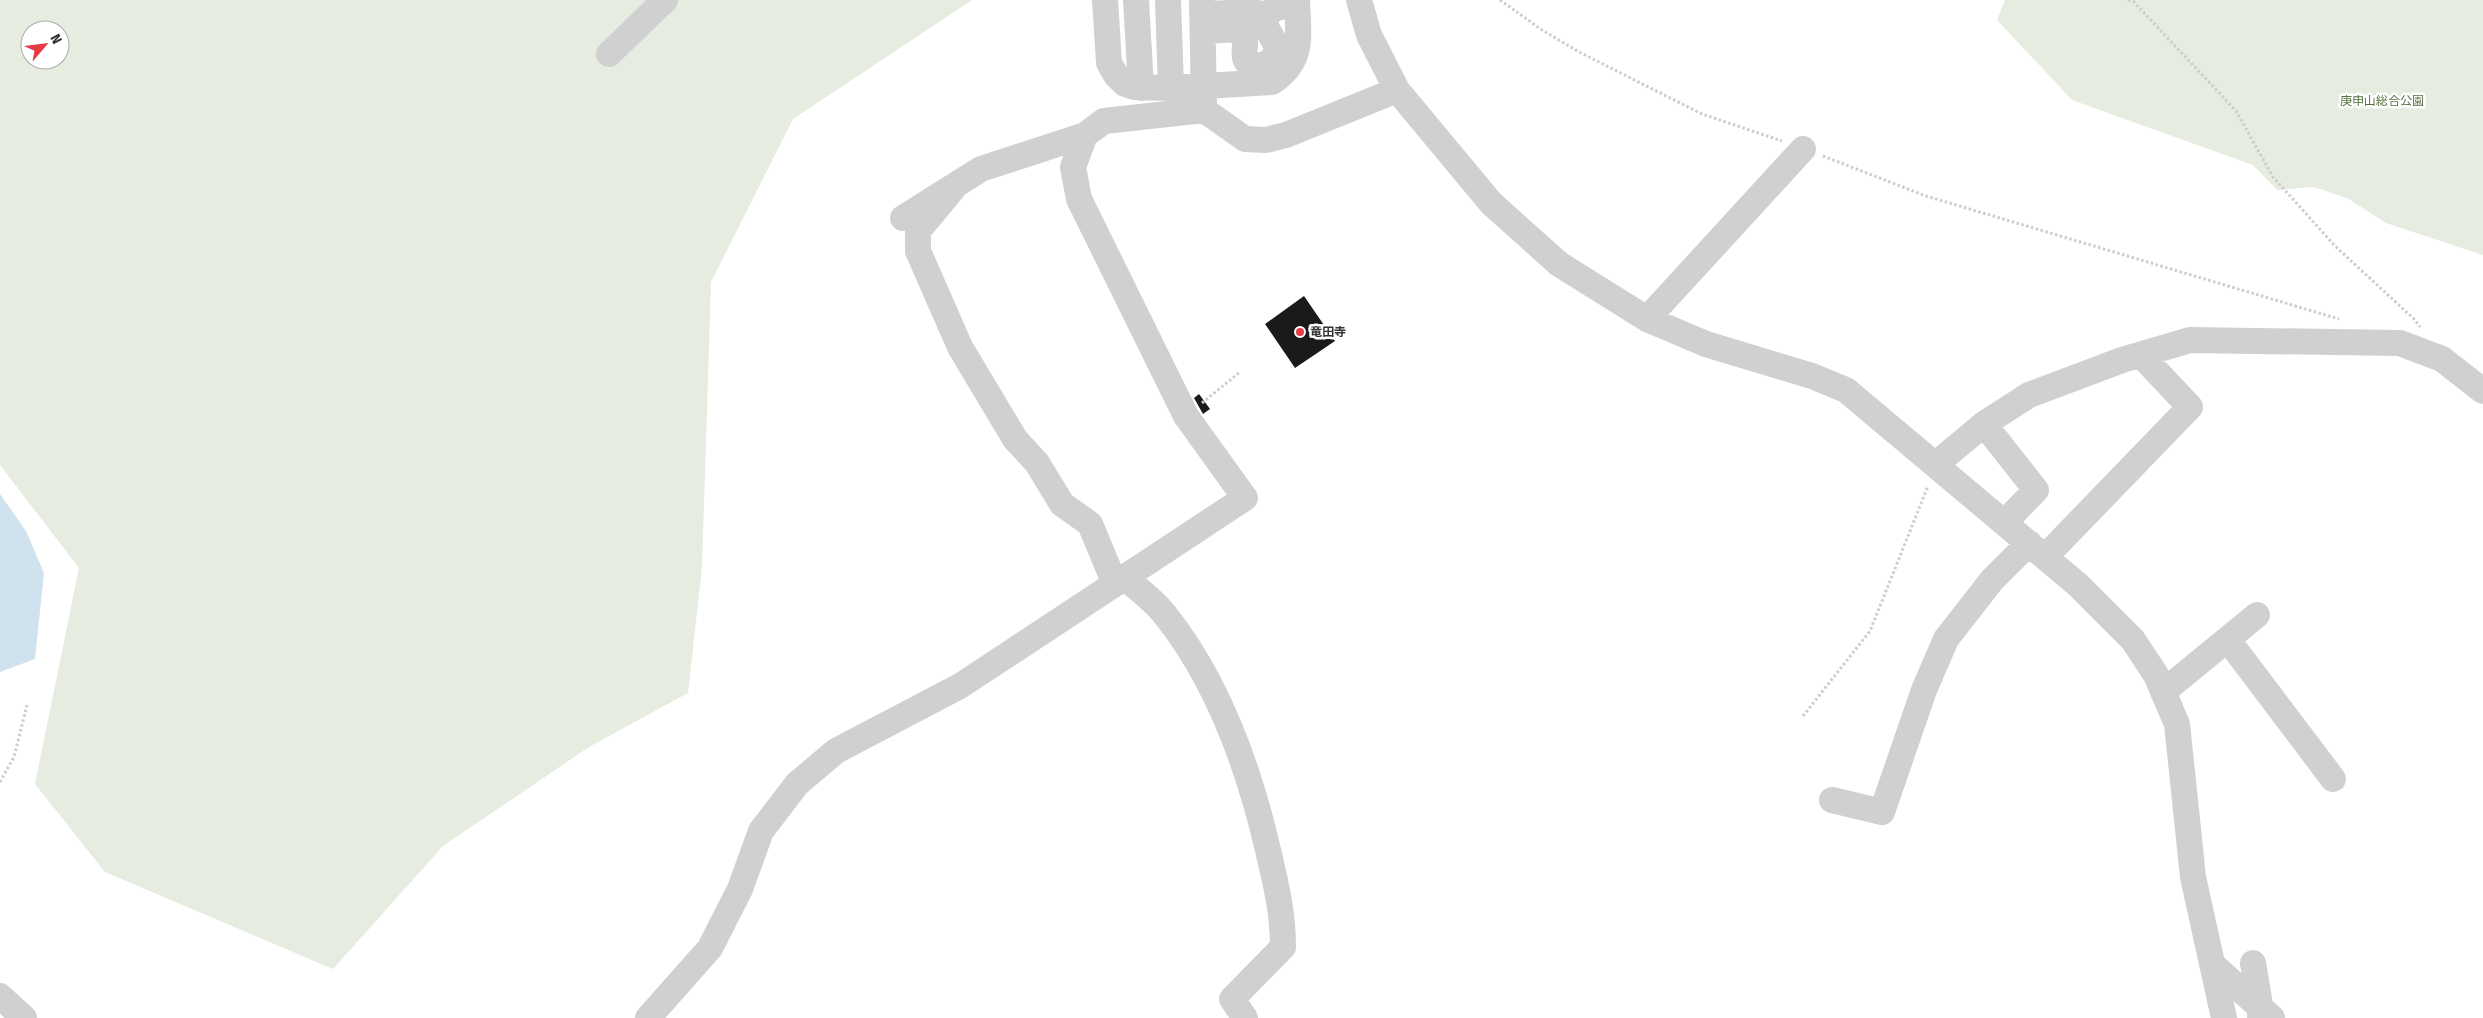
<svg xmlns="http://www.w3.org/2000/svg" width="2483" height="1018" font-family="'Fira Sans Condensed','Noto Sans JP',sans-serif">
<rect width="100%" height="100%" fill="#fff"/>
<!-- green -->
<path fill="#e6ecdf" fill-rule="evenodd" d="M 0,0 L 972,0 L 793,119 L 711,282 L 702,567 L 688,693 L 589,747 L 443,846 L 333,969 L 105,872 L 35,784 L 79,568 L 0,465 ZM 30,30 L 60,30 L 60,60 L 30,60 Z
M 2005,0 L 2483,0 L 2483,255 L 2386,223 L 2347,198 L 2314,187 L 2277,190 L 2253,165 L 2072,100 L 1997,20 Z"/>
<!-- water -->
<path fill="#cfe2ee" d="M 0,494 L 26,531 L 44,573 L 35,659 L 0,672 Z"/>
<!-- building -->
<path fill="#1a1a1a" d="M 1304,296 L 1335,341 L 1295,368 L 1265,324 Z
M 1199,394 L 1210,409 L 1203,414 L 1194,398 Z"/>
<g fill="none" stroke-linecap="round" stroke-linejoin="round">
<!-- path -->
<path stroke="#cdcdcd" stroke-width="3" stroke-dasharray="2.5 2.5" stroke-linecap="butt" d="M 1500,0 L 1542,30 L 1579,52 L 1702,114 L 1782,141
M 2128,0 L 2134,2 L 2236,111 L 2273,177 L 2335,246 L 2414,319 L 2420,327
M 1823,156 L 1926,196 L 2339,319
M 1202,403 L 1240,372
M 1803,716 L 1870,631 L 1928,486
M 0,782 L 14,757 L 27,705"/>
<!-- minor -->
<path stroke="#d0d0d0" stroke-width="26" d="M 1105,0 L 1109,63 L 1116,75 L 1125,84 L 1134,87 L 1171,88 L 1272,82 C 1305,60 1298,35 1297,0
M 1136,0 L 1141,88
M 1168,0 L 1171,88
M 1202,0 L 1204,105
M 1359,0 L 1369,35 L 1397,90 L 1491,203 L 1559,264 L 1647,319 L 1706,344 L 1812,376 L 1846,390 L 2078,585 L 2133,640 L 2156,675 L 2177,724 L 2193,877 L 2224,1018
M 1206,14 L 1255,12
M 1203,32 C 1213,31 1228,28 1238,31 C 1256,36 1231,65 1258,65 C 1263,65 1269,63 1272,59 C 1284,46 1268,36 1266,25 C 1262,7 1286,5 1297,6
M 609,54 L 665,0
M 957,184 L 918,231 L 918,251 L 960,347 L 1015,439 L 1037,463 L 1062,504 L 1090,524 L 1115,584
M 903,218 L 981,169 L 1085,135
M 1647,319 L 1803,149
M 1984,424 L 2036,490 L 2005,522
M 1936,464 L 1984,424 L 2029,395 L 2122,360 L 2190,340 L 2400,343 L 2442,359 L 2483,391
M 2045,557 L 2190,407 L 2142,356
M 1124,577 C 1138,589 1155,601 1166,616 C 1219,683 1249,768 1268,850 C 1276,884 1283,913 1283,947 L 1232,999 L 1245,1018
M 2228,640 L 2333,779
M 2163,692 L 2257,615
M 1832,800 L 1882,812 L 1924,690 L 1946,639 L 1992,580 L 2029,543
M 2253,963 L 2261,1011 L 2260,1016
M 2213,965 L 2272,1018
M 0,996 L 24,1018
M 648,1018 L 710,948 L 740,889 L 761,831 L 797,784 L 836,751 L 960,686 L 1245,498 L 1186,416 L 1079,199 L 1073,167 L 1085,135 L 1104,121 L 1204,110 L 1245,139 L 1266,140 L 1286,135 L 1397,90"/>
</g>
<!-- markers -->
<circle fill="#e63946" stroke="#fff" stroke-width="2" cx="1300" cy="332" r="5"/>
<g text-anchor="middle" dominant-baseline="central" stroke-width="5" stroke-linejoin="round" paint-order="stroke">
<!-- park labels -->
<g font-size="12" fill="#56703f" stroke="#fff">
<text x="2382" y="101">庚申山総合公園</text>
</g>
<!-- poi labels -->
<g font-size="12" font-weight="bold" fill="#333" stroke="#fff" text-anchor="start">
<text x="1310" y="332">竜田寺</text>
</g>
</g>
<!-- north arrow -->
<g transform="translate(45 45) rotate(62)"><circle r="24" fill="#ffffff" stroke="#adadad"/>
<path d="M0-4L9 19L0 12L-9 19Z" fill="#e63946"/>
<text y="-8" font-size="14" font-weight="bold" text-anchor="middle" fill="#333333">N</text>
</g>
</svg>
